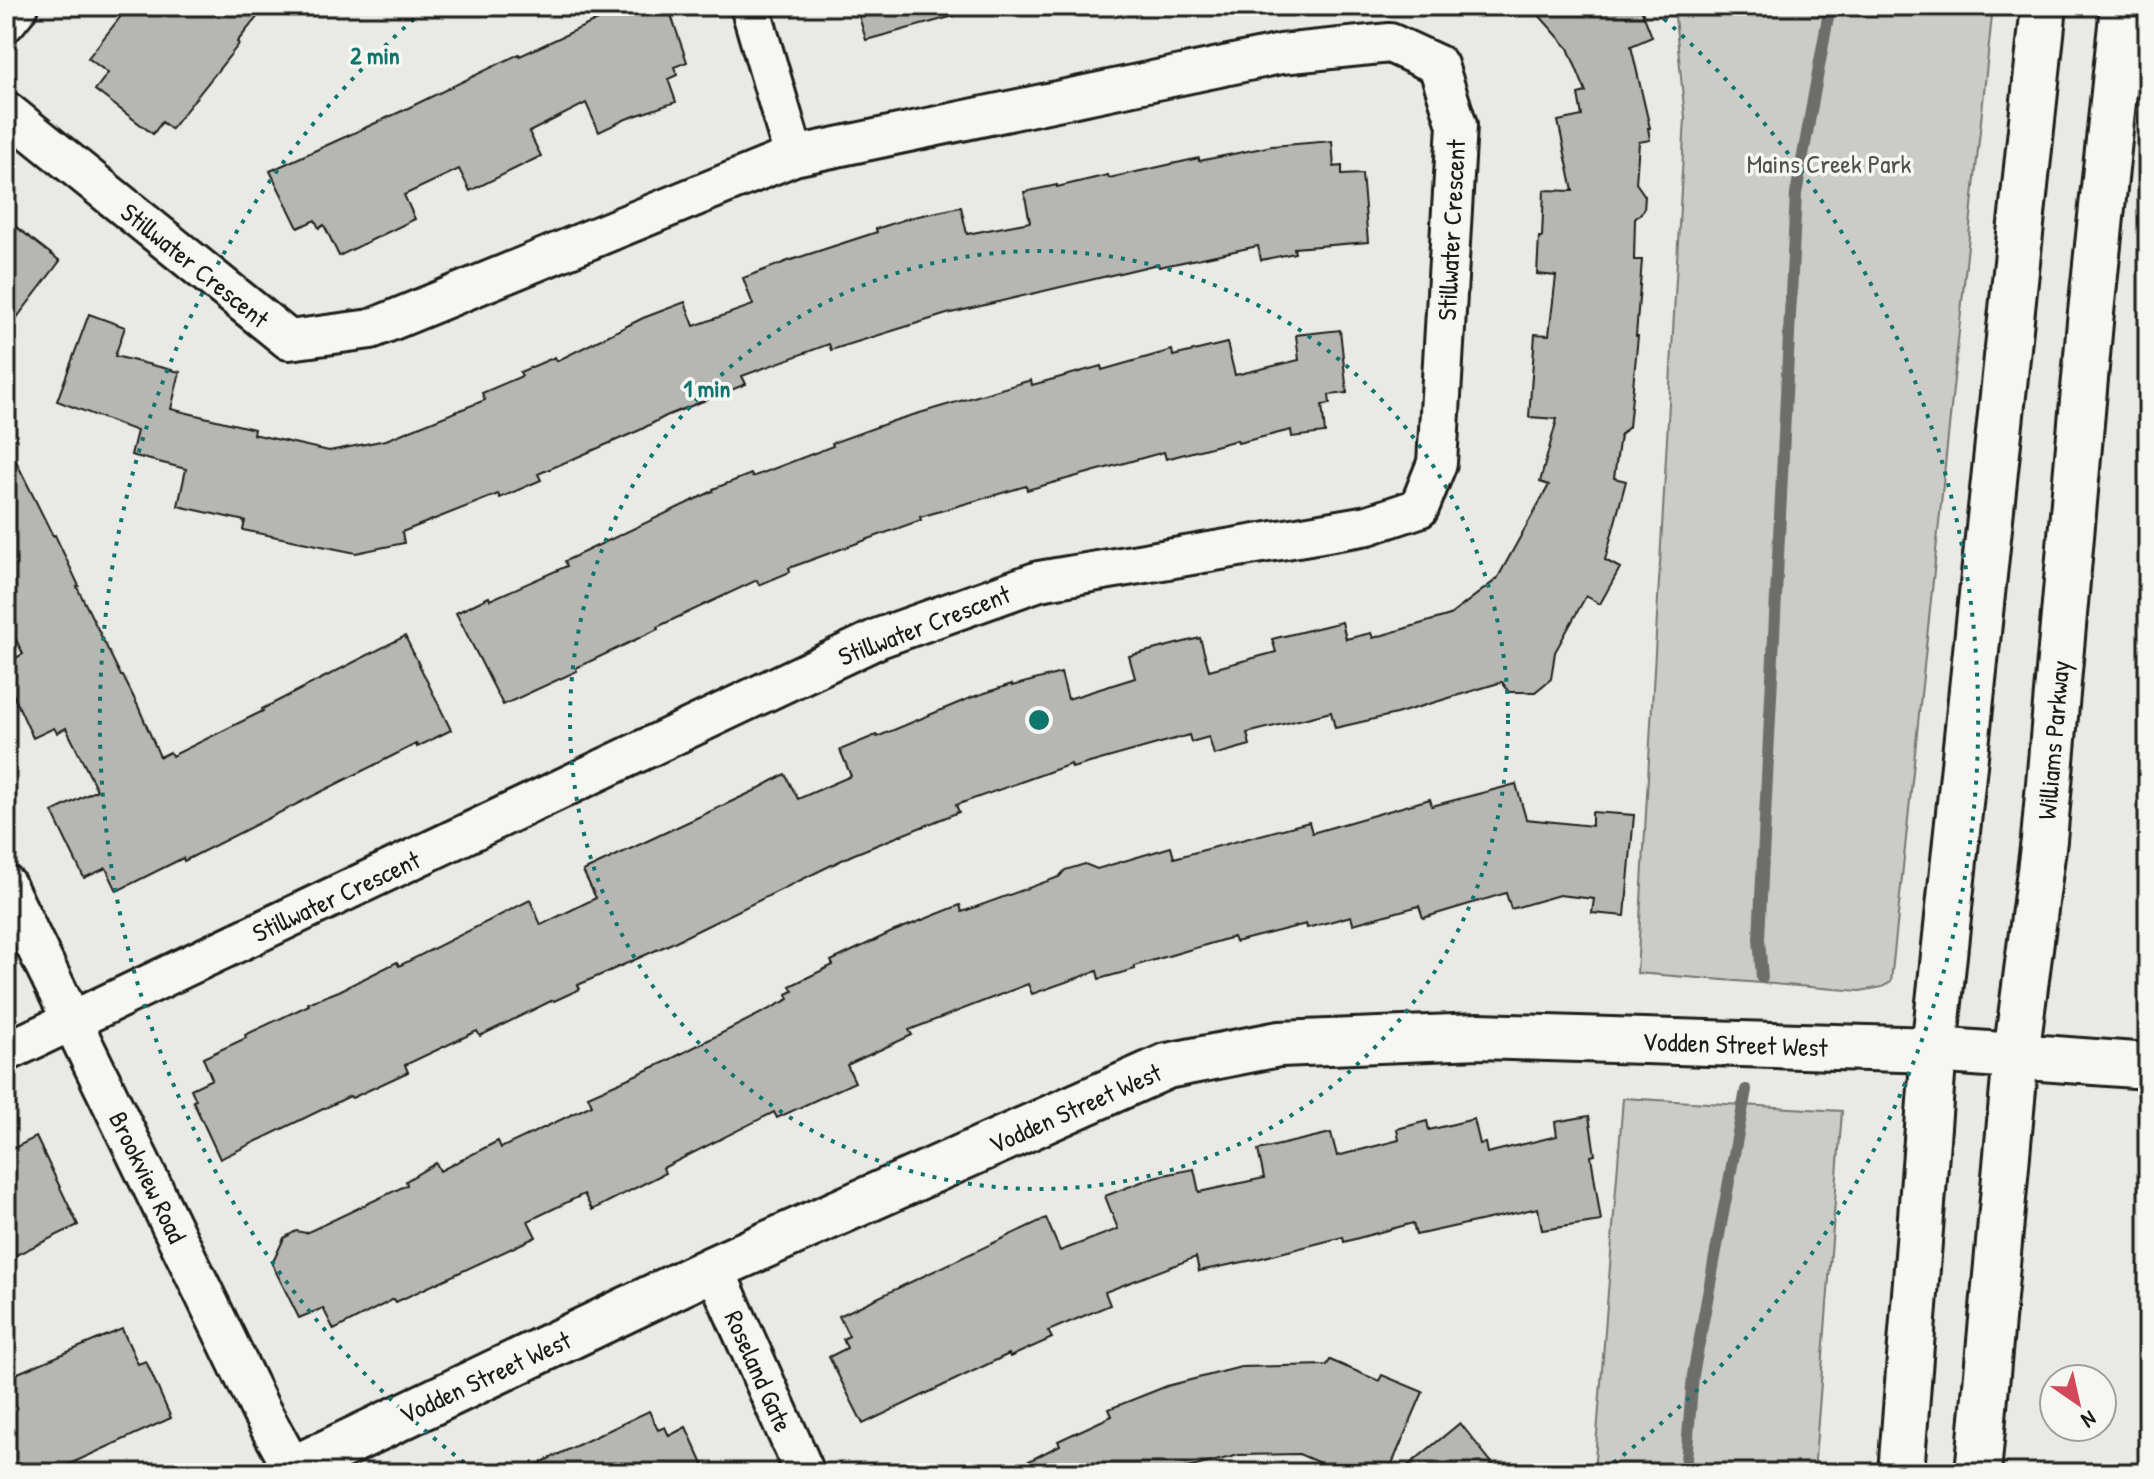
<svg xmlns="http://www.w3.org/2000/svg" width="2154" height="1479" font-family="'Patrick Hand',sans-serif">
<rect width="100%" height="100%" fill="#e9e9e5"/>
<filter id="ink" filterUnits="userSpaceOnUse"><feTurbulence type="fractalNoise" baseFrequency=".0125" numOctaves="2"/><feDisplacementMap in="SourceGraphic" scale="16" xChannelSelector="R" yChannelSelector="G"/><feConvolveMatrix kernelMatrix="1 2 1 2 8 2 1 2 1" color-interpolation-filters="sRGB"/></filter>
<g filter="url(#ink)">
<!-- green -->
<path fill="#cbcbc7" stroke="#747472" stroke-width="2" d="M 1674,6 L 1993,6 L 1891,982 L 1882,987 L 1860,991 L 1637,973 L 1685,118 Z
M 1623,1098 L 1842,1111 L 1814,1473 L 1594,1473 Z"/>
<g fill="none" stroke-linecap="round" stroke-linejoin="round">
<!-- stream -->
<path stroke="#6d6d6c" stroke-width="12" d="M 1762,978 L 1759,938 L 1796,194 L 1830,6
M 1685,1473 L 1693,1375 L 1746,1090"/>
</g>
<!-- building -->
<path fill="#b6b6b3" stroke="#1c1c1c" stroke-width="2" d="M 129,6 L 266,6 L 237,42 L 239,44 L 171,129 L 162,122 L 153,134 L 95,90 L 108,73 L 88,58 Z
M 638,6 L 668,6 L 687,62 L 674,67 L 677,75 L 668,79 L 676,102 L 626,119 L 599,132 L 586,103 L 529,132 L 541,156 L 470,191 L 459,169 L 404,195 L 415,219 L 339,256 L 324,225 L 319,228 L 315,220 L 298,228 L 270,171 L 402,111 L 519,54 L 520,56 L 602,18 Z
M 856,6 L 953,6 L 954,16 L 866,40 Z
M 1531,6 L 1640,6 L 1652,37 L 1631,46 L 1650,128 L 1648,128 L 1650,140 L 1639,142 L 1636,183 L 1645,196 L 1644,210 L 1635,219 L 1634,260 L 1642,260 L 1636,336 L 1638,336 L 1629,427 L 1620,435 L 1614,478 L 1626,481 L 1605,560 L 1620,568 L 1600,604 L 1586,596 L 1555,652 L 1551,679 L 1535,692 L 1509,692 L 1502,682 L 1396,714 L 1335,728 L 1331,712 L 1247,733 L 1250,745 L 1214,755 L 1209,737 L 1191,742 L 1189,735 L 1072,768 L 1071,764 L 956,805 L 959,812 L 852,855 L 670,944 L 578,985 L 580,989 L 554,1001 L 553,1000 L 480,1036 L 477,1031 L 405,1065 L 408,1072 L 352,1098 L 350,1096 L 220,1159 L 193,1101 L 196,1100 L 191,1089 L 212,1079 L 203,1058 L 246,1038 L 245,1035 L 309,1005 L 308,1003 L 339,991 L 397,962 L 399,966 L 530,900 L 541,925 L 596,898 L 583,871 L 754,791 L 785,774 L 798,799 L 851,776 L 840,750 L 876,735 L 877,737 L 970,698 L 1012,684 L 1012,686 L 1061,673 L 1068,699 L 1135,678 L 1129,656 L 1200,638 L 1209,670 L 1276,652 L 1272,639 L 1342,622 L 1346,639 L 1371,633 L 1373,638 L 1450,615 L 1497,579 L 1549,485 L 1540,482 L 1557,419 L 1529,417 L 1535,334 L 1549,335 L 1556,276 L 1537,274 L 1539,237 L 1542,237 L 1544,190 L 1573,191 L 1558,121 L 1582,116 L 1578,94 L 1586,92 L 1568,48 Z
M 1332,141 L 1334,167 L 1342,166 L 1342,175 L 1362,174 L 1368,242 L 1294,248 L 1295,253 L 1261,260 L 1258,246 L 1159,267 L 1158,264 L 947,314 L 831,350 L 829,344 L 742,376 L 746,384 L 666,416 L 640,430 L 538,474 L 541,480 L 500,498 L 498,494 L 402,532 L 404,543 L 356,553 L 243,530 L 245,521 L 178,506 L 186,469 L 131,455 L 137,431 L 57,401 L 89,314 L 125,327 L 115,356 L 180,372 L 171,409 L 254,429 L 253,434 L 329,451 L 386,440 L 485,400 L 482,393 L 522,376 L 520,372 L 555,357 L 557,361 L 643,318 L 685,302 L 694,326 L 753,305 L 743,278 L 788,261 L 877,232 L 876,229 L 909,218 L 961,207 L 967,234 L 1030,222 L 1024,192 L 1057,185 L 1057,187 L 1108,175 L 1109,178 L 1199,158 L 1199,161 L 1272,146 Z
M 6,219 L 60,261 L 6,332 Z
M 1340,330 L 1347,393 L 1329,395 L 1330,404 L 1322,405 L 1325,433 L 1292,437 L 1291,430 L 1238,443 L 1237,440 L 1166,459 L 1164,452 L 1027,490 L 1026,486 L 920,517 L 921,520 L 789,568 L 790,572 L 759,585 L 757,580 L 657,627 L 658,629 L 576,668 L 577,671 L 503,705 L 456,613 L 489,597 L 490,600 L 567,566 L 565,561 L 713,491 L 713,489 L 751,474 L 752,477 L 833,446 L 832,443 L 896,420 L 1031,380 L 1032,385 L 1101,366 L 1102,370 L 1172,350 L 1173,356 L 1227,343 L 1235,375 L 1299,360 L 1296,335 Z
M 6,441 L 53,536 L 55,535 L 79,586 L 77,587 L 121,676 L 123,676 L 138,706 L 160,757 L 170,752 L 172,756 L 263,711 L 262,709 L 405,636 L 451,730 L 417,747 L 416,744 L 184,861 L 183,858 L 117,891 L 106,868 L 84,878 L 52,812 L 97,790 L 66,728 L 57,733 L 54,728 L 33,738 L 6,679 L 6,663 L 23,654 L 6,619 Z
M 1516,784 L 1526,819 L 1592,826 L 1592,812 L 1634,815 L 1625,916 L 1592,913 L 1594,899 L 1559,895 L 1511,909 L 1506,893 L 1423,918 L 1419,906 L 1353,924 L 1351,916 L 1307,928 L 1306,924 L 1235,942 L 1233,937 L 1134,966 L 1135,969 L 1099,979 L 1097,971 L 1032,994 L 1028,984 L 909,1030 L 912,1035 L 847,1065 L 855,1082 L 777,1118 L 774,1112 L 663,1168 L 665,1173 L 592,1210 L 584,1194 L 528,1221 L 536,1237 L 396,1302 L 394,1299 L 334,1330 L 323,1308 L 299,1318 L 272,1264 L 284,1238 L 296,1231 L 306,1233 L 407,1185 L 406,1181 L 436,1163 L 440,1171 L 498,1141 L 501,1148 L 592,1105 L 588,1096 L 663,1063 L 789,999 L 787,994 L 793,991 L 790,986 L 833,965 L 831,961 L 892,932 L 960,905 L 962,912 L 1059,877 L 1065,870 L 1085,864 L 1097,869 L 1171,847 L 1174,858 L 1309,822 L 1312,833 L 1430,799 L 1432,806 Z
M 1589,1116 L 1595,1155 L 1591,1156 L 1601,1221 L 1542,1230 L 1538,1208 L 1416,1235 L 1413,1223 L 1344,1242 L 1343,1237 L 1253,1260 L 1199,1271 L 1196,1257 L 1105,1292 L 1110,1305 L 1048,1331 L 1052,1338 L 1010,1357 L 1009,1354 L 863,1424 L 829,1357 L 847,1348 L 843,1339 L 849,1336 L 839,1316 L 1046,1218 L 1060,1251 L 1118,1229 L 1105,1196 L 1154,1177 L 1194,1169 L 1199,1192 L 1264,1178 L 1258,1150 L 1331,1133 L 1337,1156 L 1399,1140 L 1397,1129 L 1427,1121 L 1429,1130 L 1474,1119 L 1480,1144 L 1485,1143 L 1487,1153 L 1557,1136 L 1555,1122 Z
M 36,1137 L 78,1225 L 6,1260 L 6,1152 Z
M 122,1329 L 138,1364 L 146,1361 L 171,1418 L 50,1473 L 6,1473 L 6,1378 Z
M 1330,1360 L 1379,1381 L 1382,1375 L 1423,1392 L 1388,1473 L 1343,1473 L 1299,1454 L 1239,1455 L 1168,1473 L 1006,1473 L 1060,1445 L 1058,1441 L 1112,1416 L 1109,1409 L 1167,1386 L 1241,1367 L 1327,1365 Z
M 649,1411 L 658,1430 L 665,1427 L 669,1436 L 686,1427 L 707,1473 L 519,1473 Z
M 1460,1423 L 1500,1473 L 1399,1473 Z"/>
<g fill="none" stroke-linecap="round" stroke-linejoin="round">
<!-- minor casing -->
<g stroke="#1c1c1c" stroke-width="44">
<path id="minor" d="M 750,6 L 794,156
M 6,22 L 19,6
M 6,111 L 289,340 L 371,329 L 794,156 L 1281,54 L 1390,43 L 1438,65 L 1457,125 L 1437,463 L 1419,508 L 1368,525 L 1039,581 L 879,638 L 6,1052
M 6,885 L 261,1411 L 293,1469
M 714,1268 L 805,1473"/>
</g>
<!-- tertiary casing -->
<g stroke="#1c1c1c" stroke-width="50">
<path id="tertiary" d="M 284,1473 L 714,1268 L 1167,1066 L 1279,1044 L 1479,1036 L 1934,1050 L 2148,1066"/>
</g>
<!-- secondary casing -->
<g stroke="#1c1c1c" stroke-width="50">
<path id="secondary" d="M 1901,1473 L 1934,1050 L 2044,6
M 1978,1473 L 2016,1056 L 2044,840 L 2090,322 L 2123,6"/>
</g>
<!-- minor -->
<use href="#minor" stroke="#f6f6f2" stroke-width="38"/>
<!-- tertiary -->
<use href="#tertiary" stroke="#f6f6f2" stroke-width="44"/>
<!-- secondary -->
<use href="#secondary" stroke="#f6f6f2" stroke-width="44"/>
</g>
</g>
<!-- distance rings -->
<g fill="none" stroke="#0f766e" stroke-width="4" stroke-dasharray="4 8">
<circle cx="1039" cy="720" r="469"/>
<path d="M474 1470A939 939 0 0 1 423 11M1655 11A939 939 0 0 1 1604 1470"/>
</g>
<g text-anchor="middle" dominant-baseline="central" stroke-width="7" stroke-linejoin="round" paint-order="stroke">
<!-- park labels -->
<g font-size="26" fill="#51514f" stroke="#f6f6f2">
<text x="1829" y="163">Mains Creek Park</text>
</g>
<!-- street labels -->
<g font-size="26" fill="#1c1c1c" stroke="#f6f6f2">
<text transform="translate(1451 230) rotate(-87)">Stillwater Crescent</text>
<text transform="translate(195 265) rotate(39)">Stillwater Crescent</text>
<text transform="translate(924 625) rotate(-21)">Stillwater Crescent</text>
<text transform="translate(2053 740) rotate(-85)">Williams Parkway</text>
<text transform="translate(336 896) rotate(-25)">Stillwater Crescent</text>
<text transform="translate(1735 1044) rotate(2)">Vodden Street West</text>
<text transform="translate(1075 1108) rotate(-24)">Vodden Street West</text>
<text transform="translate(148 1177) rotate(64)">Brookview Road</text>
<text transform="translate(759 1371) rotate(66)">Roseland Gate</text>
<text transform="translate(485 1377) rotate(-25)">Vodden Street West</text>
</g>
</g>
<circle cx="1039" cy="720" r="12" fill="#0f766e" stroke="#f6f6f2" stroke-width="4"/>
<g font-size="24" text-anchor="middle" font-weight="bold" fill="#0f766e" stroke="#f6f6f2" stroke-width="7" stroke-linejoin="round" paint-order="stroke">
<text x="375" y="64">2 min</text>
<text x="707" y="397">1 min</text>
</g>
<!-- margin -->
<rect width="2154" height="1479" fill="none" stroke="#f6f6f2" stroke-width="32"/>
<rect x="16" y="16" width="2122" height="1447" fill="none" stroke="#1c1c1c" stroke-width="3" filter="url(#ink)"/>
<!-- north arrow -->
<g transform="translate(2078 1403) rotate(146)"><circle r="38" fill="#f6f6f2" stroke="#9f9f9c" stroke-width="2"/>
<path d="M0-6L14 30L0 20L-14 30Z" fill="#d1495b"/>
<text y="-12" font-size="22" font-weight="bold" text-anchor="middle" fill="#1c1c1c">N</text>
</g>
</svg>
